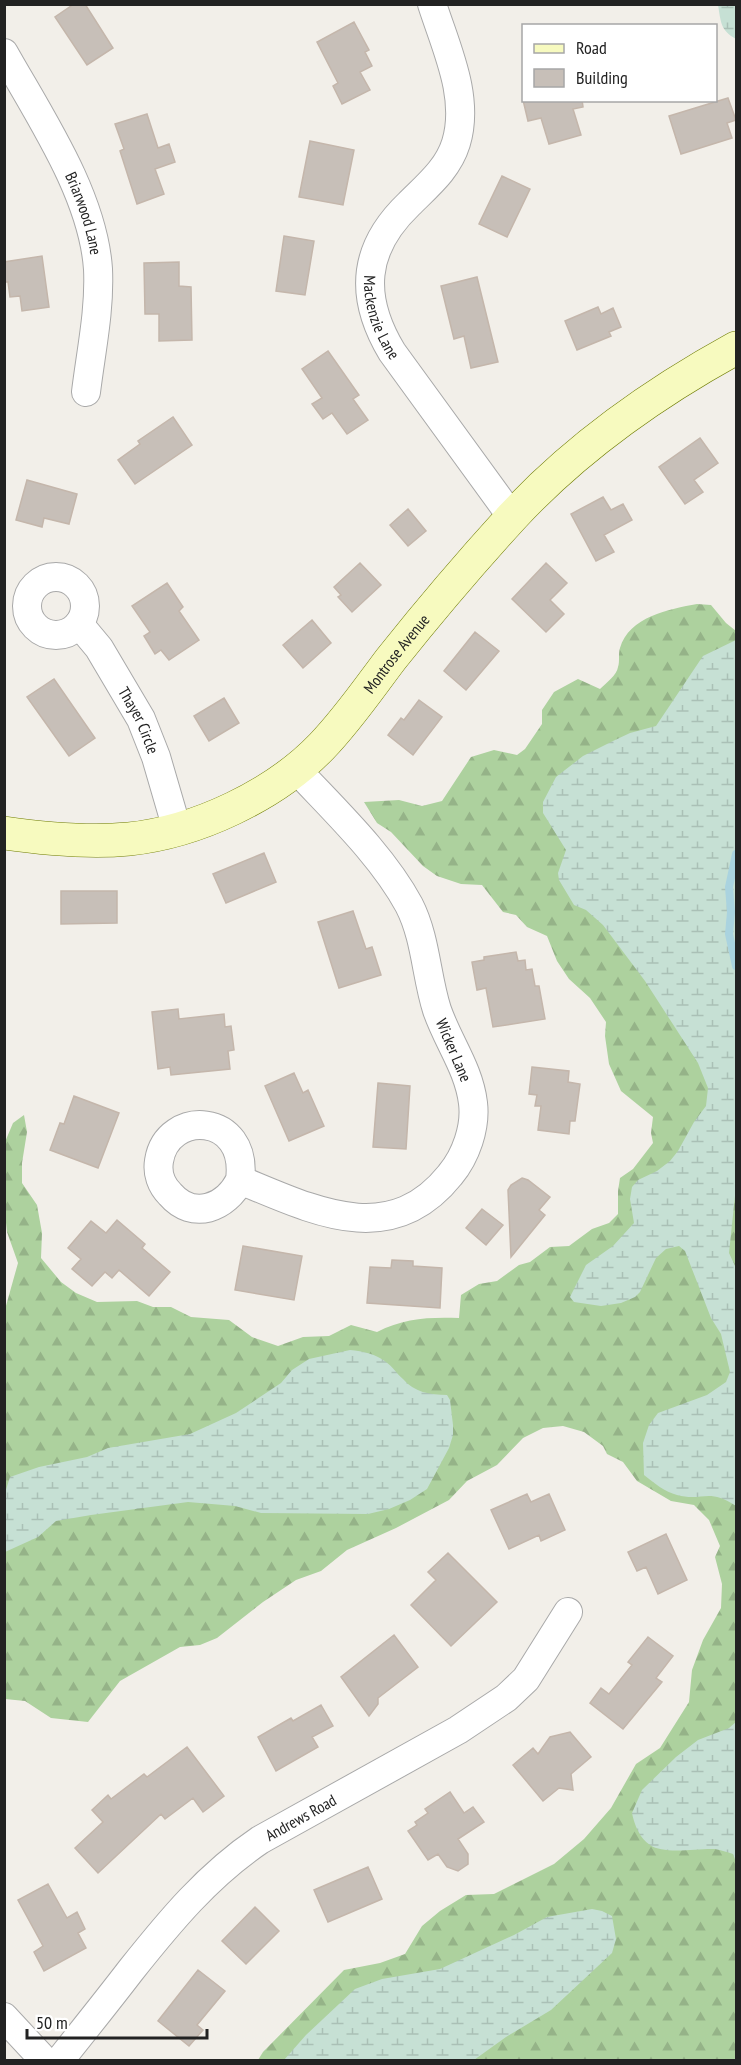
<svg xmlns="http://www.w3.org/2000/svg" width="741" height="2065" font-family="'PT Sans Narrow',sans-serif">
<defs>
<pattern id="forest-firs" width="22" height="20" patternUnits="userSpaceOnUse" patternTransform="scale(1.5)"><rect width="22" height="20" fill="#add19e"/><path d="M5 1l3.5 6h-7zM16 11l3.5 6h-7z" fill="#95b388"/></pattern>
<pattern id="wetland-marsh" width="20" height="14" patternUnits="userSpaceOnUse" patternTransform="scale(1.5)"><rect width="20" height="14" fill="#c6e0d4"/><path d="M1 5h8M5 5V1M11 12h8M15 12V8" fill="none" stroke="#aac0b6"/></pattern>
</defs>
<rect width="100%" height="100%" fill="#f2efe9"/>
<!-- forest -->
<path fill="url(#forest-firs)" d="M 697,604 L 711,605 L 726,623 L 736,631 L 736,2060 L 258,2060 L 263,2052 L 344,1970 L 380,1963 L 405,1954 L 422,1926 L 440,1911 L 466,1895 L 494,1894 L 554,1864 L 584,1839 L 611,1808 L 636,1764 L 660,1748 L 689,1702 L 692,1670 L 703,1640 L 721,1608 L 722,1584 L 715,1557 L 720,1546 L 709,1520 L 694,1505 L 671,1501 L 637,1481 L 623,1462 L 607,1454 L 603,1446 L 584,1432 L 563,1426 L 543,1428 L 523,1438 L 497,1465 L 467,1481 L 449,1500 L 396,1528 L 347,1550 L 321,1571 L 296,1580 L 263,1602 L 217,1638 L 200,1645 L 180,1647 L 120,1681 L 88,1722 L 51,1718 L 25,1701 L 5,1699 L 4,1313 L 18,1263 L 7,1232 L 4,1204 L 5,1142 L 13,1123 L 24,1115 L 27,1132 L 22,1163 L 22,1183 L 37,1205 L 42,1233 L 41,1258 L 61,1282 L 76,1293 L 97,1302 L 137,1301 L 153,1307 L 171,1307 L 191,1317 L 229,1320 L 252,1337 L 278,1346 L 303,1337 L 329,1336 L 351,1325 L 377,1332 C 404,1318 429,1317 459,1318 L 461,1295 L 479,1284 L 497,1281 L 519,1265 L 530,1262 L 550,1247 L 569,1246 L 592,1229 L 609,1223 L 618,1214 L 618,1191 L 620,1178 L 633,1169 L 653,1143 L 651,1133 L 653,1117 L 621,1091 L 609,1064 L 605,1036 L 606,1022 L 590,998 L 569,979 L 557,961 L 547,936 L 527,927 L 516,915 L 503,912 L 482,885 L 461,884 L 437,876 L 423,866 L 391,832 L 377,823 L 364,802 L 399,800 L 422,806 L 442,801 L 471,757 L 494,750 L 517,755 L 525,749 L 542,724 L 542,710 L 554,692 L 578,679 L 600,689 C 606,683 617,675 618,667 C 620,661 618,654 620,648 C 629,617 669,609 697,604 Z"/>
<!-- wetland -->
<path fill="url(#wetland-marsh)" d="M 718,5 L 736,5 L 736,39 C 720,30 721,22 718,5 Z
M 736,640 L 736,1186 L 729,1253 L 736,1268 L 736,1506 C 708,1487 703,1502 677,1495 C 665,1492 654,1483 644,1475 L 643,1443 L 649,1425 L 658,1413 L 707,1395 L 726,1382 L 730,1372 L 721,1334 L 711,1318 L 685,1251 L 679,1246 L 666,1249 L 656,1258 L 640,1292 L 635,1297 L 621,1303 L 601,1306 L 574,1302 L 570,1297 L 586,1265 L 613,1246 L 634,1223 L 630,1199 L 632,1187 L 638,1180 L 657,1171 L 670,1161 L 678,1151 L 694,1122 L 706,1106 L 708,1088 L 698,1063 L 645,981 L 603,925 L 586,910 L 574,905 L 559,880 L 558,873 L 566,850 L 543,813 L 543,802 L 556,777 L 583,756 L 613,741 L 630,733 L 656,726 L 703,656 Z
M 350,1350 C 363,1351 376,1354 386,1362 C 393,1367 397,1374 403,1379 C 414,1392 430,1395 447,1395 L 450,1400 L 453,1425 L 453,1435 L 449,1448 L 427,1489 L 410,1500 L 389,1509 L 368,1514 L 261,1513 L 235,1506 L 188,1502 L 91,1515 L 56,1521 L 38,1537 L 5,1552 L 5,1493 L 10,1477 L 39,1467 L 87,1457 L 108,1448 L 190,1434 L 236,1413 L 281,1383 L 292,1370 L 309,1359 Z
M 736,1722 L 736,1862 L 733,1854 C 727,1852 721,1850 715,1849 C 698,1848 664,1855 650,1845 C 640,1839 634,1824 632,1813 L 642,1790 L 676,1757 L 698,1740 L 729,1728 Z
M 592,1909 L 602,1911 L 612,1916 L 616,1939 L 612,1953 L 551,2010 L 506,2037 L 474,2060 L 284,2060 L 306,2035 L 355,1989 L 382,1979 L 440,1969 L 514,1935 L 547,1917 Z"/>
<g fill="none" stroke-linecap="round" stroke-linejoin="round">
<!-- stream -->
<path stroke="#aad3df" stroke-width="8" d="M 736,854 L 729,887 L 731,912 L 729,934 L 736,966"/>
</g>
<!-- building -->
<path fill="#c7bfb8" stroke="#c4b6ab" stroke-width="1.5" d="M 74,4 L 85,4 L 113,48 L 87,65 L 55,17 Z
M 354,22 L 369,50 L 365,52 L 372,66 L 360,72 L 370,90 L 342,104 L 333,86 L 338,83 L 317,42 Z
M 728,98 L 736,120 L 727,123 L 732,138 L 681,154 L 669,116 Z
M 523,100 L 582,100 L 583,107 L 573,109 L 581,135 L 549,144 L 541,118 L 528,121 Z
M 147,114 L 158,148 L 169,144 L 175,162 L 155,169 L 164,194 L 137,204 L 120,151 L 124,149 L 115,124 Z
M 310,141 L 354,150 L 343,205 L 299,197 Z
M 502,176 L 530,189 L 507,237 L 479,224 Z
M 284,236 L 314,241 L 305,295 L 276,291 Z
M 42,256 L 49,307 L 22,311 L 20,296 L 10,297 L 8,282 L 4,282 L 4,262 Z
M 179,262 L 179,286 L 191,287 L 192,340 L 159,341 L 159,314 L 145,314 L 144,263 Z
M 477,277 L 498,362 L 471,368 L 464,336 L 454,339 L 441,286 Z
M 598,307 L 601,314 L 613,308 L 621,327 L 609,332 L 611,336 L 577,350 L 565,321 Z
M 328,351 L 359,395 L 353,399 L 368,420 L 347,434 L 332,413 L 323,419 L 312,404 L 322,398 L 302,369 Z
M 173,417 L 192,445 L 135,484 L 118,460 L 140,444 L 138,441 Z
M 700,438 L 718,463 L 694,480 L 703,492 L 685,504 L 659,467 Z
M 27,480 L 77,494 L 69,524 L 44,518 L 42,527 L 16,520 Z
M 603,497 L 611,510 L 623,504 L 632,520 L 604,535 L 614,552 L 596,561 L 571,514 Z
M 408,509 L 426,531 L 408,546 L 390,525 Z
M 360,563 L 381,585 L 352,612 L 338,597 L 341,595 L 334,587 Z
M 546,563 L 567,583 L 550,600 L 564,614 L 546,632 L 512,599 Z
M 167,583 L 183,607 L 179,611 L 199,640 L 169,660 L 161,650 L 155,654 L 144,636 L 150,632 L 132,606 Z
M 312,620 L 331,643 L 303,668 L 283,645 Z
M 475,632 L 499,651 L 466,690 L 444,671 Z
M 54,679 L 95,738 L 69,756 L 27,697 Z
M 224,698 L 239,723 L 209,741 L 194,716 Z
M 419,700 L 442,717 L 413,755 L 388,735 L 401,718 L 404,720 Z
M 264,853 L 276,882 L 226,903 L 213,874 Z
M 61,891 L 117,891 L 117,923 L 61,924 Z
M 353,911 L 366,949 L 372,947 L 381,975 L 339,988 L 318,922 Z
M 516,952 L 518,961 L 525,960 L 526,970 L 532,969 L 535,986 L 539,986 L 545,1019 L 493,1027 L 486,988 L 477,990 L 472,962 L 484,960 L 484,957 Z
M 178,1009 L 179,1019 L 224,1014 L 225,1027 L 231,1026 L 234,1050 L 228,1051 L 230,1069 L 171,1075 L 170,1067 L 158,1069 L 152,1012 Z
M 532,1067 L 569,1071 L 568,1082 L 580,1084 L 575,1121 L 570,1121 L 569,1134 L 538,1130 L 541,1106 L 535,1106 L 537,1095 L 529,1094 Z
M 294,1073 L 303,1093 L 308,1090 L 324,1126 L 289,1141 L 265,1086 Z
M 378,1083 L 410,1086 L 406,1149 L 373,1147 Z
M 74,1096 L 119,1113 L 98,1168 L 50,1150 L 60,1123 L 64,1124 Z
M 522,1178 L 528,1180 L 550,1197 L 539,1210 L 545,1215 L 511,1257 L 508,1190 L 511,1185 Z
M 482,1209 L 503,1225 L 486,1245 L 466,1228 Z
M 117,1220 L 145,1244 L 142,1248 L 170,1272 L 149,1296 L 119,1270 L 112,1278 L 105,1272 L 92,1286 L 72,1269 L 81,1259 L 68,1248 L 91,1221 L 106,1233 Z
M 243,1246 L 302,1256 L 294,1300 L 235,1290 Z
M 392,1260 L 413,1261 L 413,1266 L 442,1268 L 440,1308 L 367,1303 L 370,1267 L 391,1268 Z
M 527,1494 L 531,1502 L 549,1494 L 565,1530 L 541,1541 L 539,1535 L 509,1549 L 491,1510 Z
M 666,1534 L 687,1580 L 658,1594 L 646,1567 L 637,1571 L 628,1552 Z
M 448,1553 L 497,1602 L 451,1646 L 411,1605 L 436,1580 L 428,1572 Z
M 394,1635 L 418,1667 L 378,1698 L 378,1704 L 369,1716 L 341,1677 Z
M 648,1637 L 673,1656 L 656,1678 L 662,1682 L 623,1729 L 590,1703 L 601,1688 L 609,1694 L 632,1665 L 628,1662 Z
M 321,1705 L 333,1726 L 312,1737 L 318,1747 L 276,1771 L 258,1737 L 291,1718 L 293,1721 Z
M 570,1732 L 591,1757 L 571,1774 L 573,1790 L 559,1788 L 543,1801 L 513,1765 L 533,1748 L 538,1754 L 550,1737 Z
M 187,1747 L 224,1796 L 203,1812 L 193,1798 L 165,1819 L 161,1814 L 98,1873 L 75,1848 L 103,1822 L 92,1810 L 108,1795 L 111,1799 L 144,1774 L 147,1777 Z
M 450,1792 L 464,1813 L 473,1807 L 484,1822 L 458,1839 L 468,1854 L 468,1864 L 458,1871 L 447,1867 L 438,1854 L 428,1860 L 408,1831 L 417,1825 L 415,1822 L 428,1813 L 425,1809 Z
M 368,1867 L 382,1899 L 328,1922 L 314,1890 Z
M 48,1884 L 67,1918 L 77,1912 L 85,1929 L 78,1933 L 86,1948 L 44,1971 L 34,1952 L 43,1946 L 18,1900 Z
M 255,1907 L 279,1931 L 246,1964 L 222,1941 Z
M 198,1970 L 225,1991 L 197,2025 L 203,2030 L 189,2046 L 158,2021 Z"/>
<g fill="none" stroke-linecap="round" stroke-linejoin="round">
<!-- minor casing -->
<g stroke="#a9a9a9" stroke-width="30">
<g id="minor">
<path id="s1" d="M 432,4 C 446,48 470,97 456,143 C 448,169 428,185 409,204 C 362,249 359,297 392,352 L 512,517"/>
<path id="s2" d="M 4,53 C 40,117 93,195 98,269 C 100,310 91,351 86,392"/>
<circle cx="56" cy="606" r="29"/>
<path id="s3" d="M 79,624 L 99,648 L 141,719 L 156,757 L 177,829"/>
<path d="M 240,1180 C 226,1208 193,1221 170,1194 C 161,1185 157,1173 159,1161 C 167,1109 249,1112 240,1180 C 313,1210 390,1250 450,1175 C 466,1156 476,1127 473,1103 C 469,1069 448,1042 437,1010 C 426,976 426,938 409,905 C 382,855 334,810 296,769"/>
<path d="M 4,2017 L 44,2060"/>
<path id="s4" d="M 60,2060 C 84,2030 108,2000 131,1970 C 170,1921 208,1875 260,1840 L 458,1730 L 506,1698 L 526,1679 L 568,1612"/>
</g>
</g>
<!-- secondary casing -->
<g stroke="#707d05" stroke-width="34">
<g id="secondary">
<path id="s5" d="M 4,833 C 46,839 87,843 129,839 C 197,832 275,795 322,746 C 348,719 369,688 391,659 C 430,610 470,563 512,517 C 576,448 654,393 736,348"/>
</g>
</g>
<!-- minor -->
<use href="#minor" stroke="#fff" stroke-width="28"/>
<!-- secondary -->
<use href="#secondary" stroke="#f7fabf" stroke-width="33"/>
</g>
<g text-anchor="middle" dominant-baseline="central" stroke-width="5" stroke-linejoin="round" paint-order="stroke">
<!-- street labels -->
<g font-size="16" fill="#222" stroke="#fff">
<text stroke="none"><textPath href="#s2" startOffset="180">Briarwood Lane</textPath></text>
<text stroke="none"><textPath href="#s1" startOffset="348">Mackenzie Lane</textPath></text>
<text stroke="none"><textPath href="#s5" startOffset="462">Montrose Avenue</textPath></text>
<text stroke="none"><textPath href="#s3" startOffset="114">Thayer Circle</textPath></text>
<text transform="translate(454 1050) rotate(67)">Wicker Lane</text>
<text stroke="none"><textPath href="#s4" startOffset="345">Andrews Road</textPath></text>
</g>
</g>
<!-- border -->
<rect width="741" height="2065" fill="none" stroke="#222222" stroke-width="12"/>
<!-- legend -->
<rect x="522" y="24" width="195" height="78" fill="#ffffff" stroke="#a7a7a7" stroke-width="1.5"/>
<rect x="534" y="44" width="30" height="9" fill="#f7fabf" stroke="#a7a7a7" stroke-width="1.5"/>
<text x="576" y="54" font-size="18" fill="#222222">Road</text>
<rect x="534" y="69" width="30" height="18" fill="#c7bfb8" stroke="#a7a7a7" stroke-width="1.5"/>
<text x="576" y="84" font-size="18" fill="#222222">Building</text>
<!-- scale -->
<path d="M27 2029v9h180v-9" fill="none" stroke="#222222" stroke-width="3"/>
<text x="36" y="2029" font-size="18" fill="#222222" stroke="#ffffff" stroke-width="4.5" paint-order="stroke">50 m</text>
</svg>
